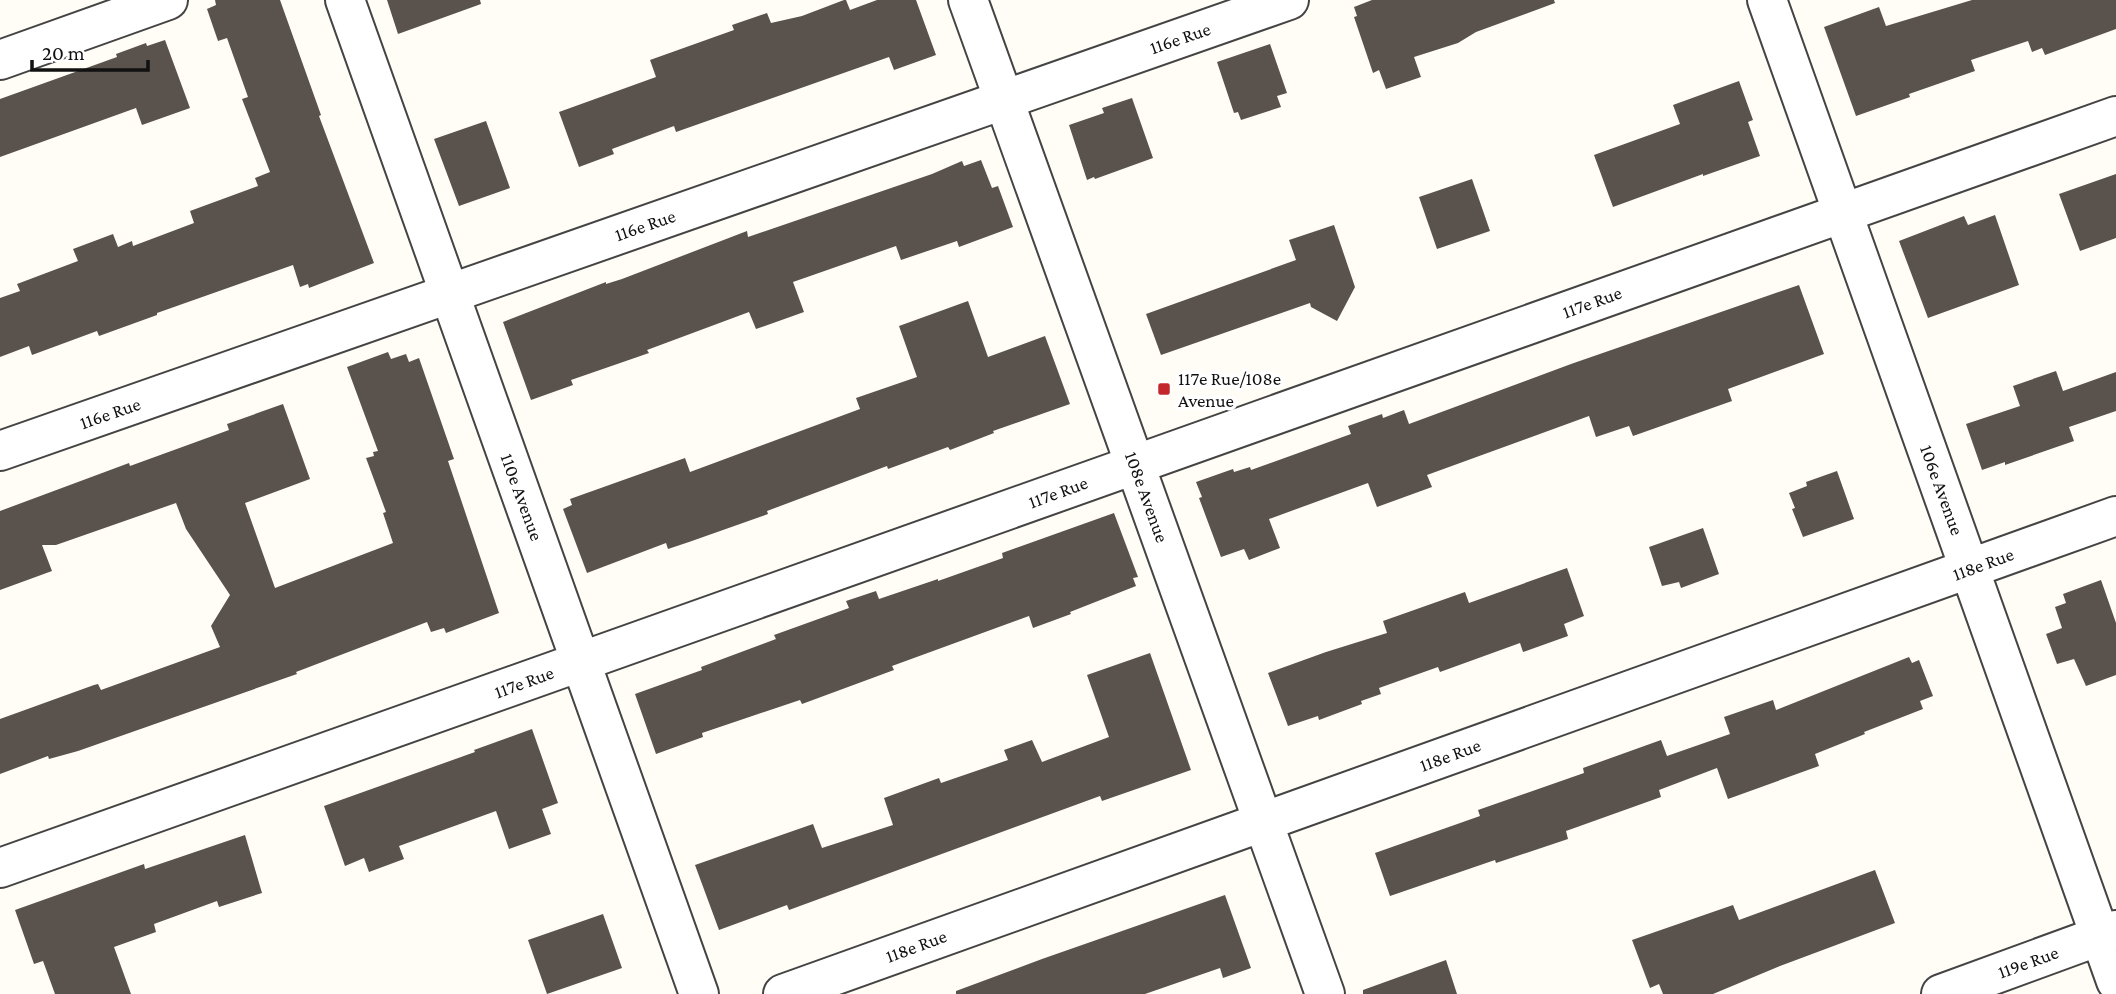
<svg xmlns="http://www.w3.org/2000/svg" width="2116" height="994" font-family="'Crimson Pro',serif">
<rect width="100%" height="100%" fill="#fffdf5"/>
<!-- building -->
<path fill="#5a524d" d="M 215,0 L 280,0 L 321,115 L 319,116 L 374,263 L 309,288 L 308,284 L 300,287 L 293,265 L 157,313 L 157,315 L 99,336 L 97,331 L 32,355 L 29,346 L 0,357 L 0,298 L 20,291 L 17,284 L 78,261 L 73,249 L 113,234 L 118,247 L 132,241 L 133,246 L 194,223 L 190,211 L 258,186 L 255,178 L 270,172 L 242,99 L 248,97 L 227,38 L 218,41 L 207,9 L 216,5 Z
M 387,0 L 480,0 L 481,4 L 398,34 Z
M 844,0 L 846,0 L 850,10 L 877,0 L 916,0 L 936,55 L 894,70 L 889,57 L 676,132 L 674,126 L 612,149 L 614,154 L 579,167 L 559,112 L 656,77 L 650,60 L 734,30 L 732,25 L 767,13 L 771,23 L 802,16 Z
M 1372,0 L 1554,0 L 1555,3 L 1476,32 L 1458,43 L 1414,57 L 1421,77 L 1386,89 L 1379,70 L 1373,73 L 1354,17 L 1357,16 L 1354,7 Z
M 1972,0 L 2116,0 L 2116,29 L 2045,55 L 2042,48 L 2032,52 L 2028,41 L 1971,60 L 1975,71 L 1909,94 L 1910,97 L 1856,116 L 1824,27 L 1879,7 L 1886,26 Z
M 165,40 L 190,108 L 142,125 L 136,108 L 0,157 L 0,99 L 117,57 L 116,54 L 146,43 L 147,46 Z
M 1270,44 L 1287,93 L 1277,96 L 1281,107 L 1241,120 L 1238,112 L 1234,113 L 1217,62 Z
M 1739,81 L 1753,120 L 1748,122 L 1760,156 L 1703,176 L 1703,174 L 1613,207 L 1594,155 L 1680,124 L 1673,105 Z
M 1132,98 L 1153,158 L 1095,179 L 1094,177 L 1087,180 L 1069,125 L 1104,113 L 1102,108 Z
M 486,121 L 510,188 L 459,206 L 434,139 Z
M 981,160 L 992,188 L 998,186 L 1013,227 L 959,247 L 957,241 L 901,260 L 896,246 L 793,282 L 804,312 L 756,329 L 749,312 L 647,350 L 649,353 L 571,380 L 573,385 L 531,400 L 503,322 L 606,282 L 606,284 L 622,279 L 747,231 L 748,237 L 932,174 L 962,161 L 964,166 Z
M 2116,174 L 2116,238 L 2080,251 L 2059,194 Z
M 1472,179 L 1490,231 L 1437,249 L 1419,197 Z
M 1995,215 L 2019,285 L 1928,318 L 1899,241 L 1964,216 L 1968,225 Z
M 1334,225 L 1355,287 L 1337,321 L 1311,307 L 1310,303 L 1161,355 L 1146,314 L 1296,260 L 1289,240 Z
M 1799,285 L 1824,354 L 1728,389 L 1732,401 L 1633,436 L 1629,426 L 1596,437 L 1589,416 L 1427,475 L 1432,487 L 1377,507 L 1368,483 L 1269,519 L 1280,548 L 1249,560 L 1244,549 L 1221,557 L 1199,498 L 1202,497 L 1196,482 L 1233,469 L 1234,472 L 1250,467 L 1251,470 L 1351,434 L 1348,426 L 1382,414 L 1383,418 L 1404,410 L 1409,424 L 1571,364 Z
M 968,301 L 988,357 L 1045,336 L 1070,404 L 993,431 L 994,433 L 950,450 L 948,447 L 888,469 L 887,466 L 767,511 L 768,514 L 689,542 L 668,549 L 666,543 L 587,573 L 563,509 L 572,505 L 570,499 L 685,458 L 690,472 L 860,409 L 856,398 L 917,377 L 899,326 Z
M 388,352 L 391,359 L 406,354 L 409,362 L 419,358 L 454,459 L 448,461 L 499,613 L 446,633 L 444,628 L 431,632 L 427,622 L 296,672 L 297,674 L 78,751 L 49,759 L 48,756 L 0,774 L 0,719 L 94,685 L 98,684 L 101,690 L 220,647 L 211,626 L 230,595 L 186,529 L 176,503 L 56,545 L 42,545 L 52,571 L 0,590 L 0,511 L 129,463 L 130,466 L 229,430 L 227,424 L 283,404 L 310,479 L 245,503 L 275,588 L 393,543 L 383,513 L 386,512 L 366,458 L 374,456 L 373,452 L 378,451 L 347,367 Z
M 2056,371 L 2063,391 L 2116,372 L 2116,411 L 2069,427 L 2074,441 L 2005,465 L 2005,462 L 1982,470 L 1966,424 L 2020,406 L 2013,386 Z
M 1837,471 L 1854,519 L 1803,537 L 1792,509 L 1795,508 L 1789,493 L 1807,486 L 1806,482 Z
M 1114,513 L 1138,577 L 1133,578 L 1136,586 L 1070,612 L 1071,614 L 1033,628 L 1029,616 L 892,666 L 894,670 L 802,704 L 800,700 L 702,733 L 703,737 L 656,754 L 635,694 L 702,670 L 701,667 L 776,639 L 774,635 L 849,608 L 846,601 L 876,591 L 879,599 L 938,579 L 938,581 L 1003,558 L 1002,553 Z
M 1703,528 L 1719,574 L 1681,588 L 1679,582 L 1662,586 L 1649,547 Z
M 1567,568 L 1584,616 L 1564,624 L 1568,636 L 1523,652 L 1520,643 L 1440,672 L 1438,667 L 1379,688 L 1381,694 L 1361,701 L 1362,704 L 1319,720 L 1318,716 L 1288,726 L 1268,673 L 1326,652 L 1387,633 L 1383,621 L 1465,592 L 1469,603 Z
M 2101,580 L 2116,623 L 2116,675 L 2086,686 L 2074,659 L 2057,664 L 2046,634 L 2062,628 L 2055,607 L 2066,603 L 2063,594 Z
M 1150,653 L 1191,770 L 1102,801 L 1100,796 L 789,910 L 787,905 L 719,930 L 695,865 L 813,824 L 822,848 L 893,825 L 884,798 L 939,778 L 941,783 L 1008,760 L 1004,750 L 1032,740 L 1042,762 L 1109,737 L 1087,675 Z
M 1909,657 L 1912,663 L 1919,660 L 1933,696 L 1920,701 L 1923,709 L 1864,732 L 1865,734 L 1815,754 L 1819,766 L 1728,799 L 1717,768 L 1659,790 L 1661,797 L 1566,831 L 1568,839 L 1496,863 L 1495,860 L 1390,896 L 1375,853 L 1480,816 L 1478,810 L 1584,773 L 1583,768 L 1661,740 L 1667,756 L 1730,734 L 1724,717 L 1773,700 L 1776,710 Z
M 532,729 L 558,803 L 542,809 L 551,834 L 509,849 L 496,811 L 399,846 L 404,859 L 369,872 L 364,858 L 345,866 L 324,806 L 475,752 L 474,750 Z
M 245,835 L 262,893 L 219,907 L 217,901 L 154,924 L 156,932 L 114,947 L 131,994 L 55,994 L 43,961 L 34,964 L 15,910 L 144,864 L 145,869 Z
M 1875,870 L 1895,923 L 1780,966 L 1713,994 L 1663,994 L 1659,984 L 1650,988 L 1632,940 L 1733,905 L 1739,920 Z
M 1225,895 L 1251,968 L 1223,978 L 1220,968 L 1145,994 L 956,994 L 956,991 L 1042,959 Z
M 603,914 L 622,968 L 547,994 L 528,940 Z
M 1446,960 L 1457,994 L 1363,994 L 1363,990 Z"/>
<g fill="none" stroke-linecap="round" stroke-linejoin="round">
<!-- minor casing -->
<g stroke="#444" stroke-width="42">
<path id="minor" d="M 345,0 L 699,994
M 968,0 L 1325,994
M 1767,0 L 2116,981
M 0,60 L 168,0
M 0,451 L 1289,0
M 0,868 L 2116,116
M 783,994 L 2116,516
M 1941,994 L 2116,930"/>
</g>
<!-- minor -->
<use href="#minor" stroke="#fff" stroke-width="38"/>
</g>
<!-- markers -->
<rect fill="#c4262e" stroke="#fff" stroke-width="2.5" x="1157" y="382" width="14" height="14" rx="3.5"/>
<g text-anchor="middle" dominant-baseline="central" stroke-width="7" stroke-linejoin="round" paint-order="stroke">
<!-- street labels -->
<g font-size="19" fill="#111" stroke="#fff">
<text transform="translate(1180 38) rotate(-19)">116e Rue</text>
<text transform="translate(645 225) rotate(-19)">116e Rue</text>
<text transform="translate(1592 302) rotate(-20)">117e Rue</text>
<text transform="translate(110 413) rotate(-19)">116e Rue</text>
<text transform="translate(1942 490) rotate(70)">106e Avenue</text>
<text transform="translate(1058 492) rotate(-20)">117e Rue</text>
<text transform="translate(522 497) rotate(70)">110e Avenue</text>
<text transform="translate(1147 497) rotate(70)">108e Avenue</text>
<text transform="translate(1983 564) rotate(-20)">118e Rue</text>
<text transform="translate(524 682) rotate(-20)">117e Rue</text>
<text transform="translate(1450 755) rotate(-20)">118e Rue</text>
<text transform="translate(916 946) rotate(-20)">118e Rue</text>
<text transform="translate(2028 962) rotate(-20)">119e Rue</text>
</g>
<!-- poi labels -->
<g font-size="19" fill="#111" stroke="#fff" text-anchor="start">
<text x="1178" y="378">117e Rue/108e<tspan x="1178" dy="22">Avenue</tspan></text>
</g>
</g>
<!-- scale -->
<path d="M32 60v10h116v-10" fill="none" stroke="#111111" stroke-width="3.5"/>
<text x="42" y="60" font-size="21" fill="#111111" stroke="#ffffff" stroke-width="5" paint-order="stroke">20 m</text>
</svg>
